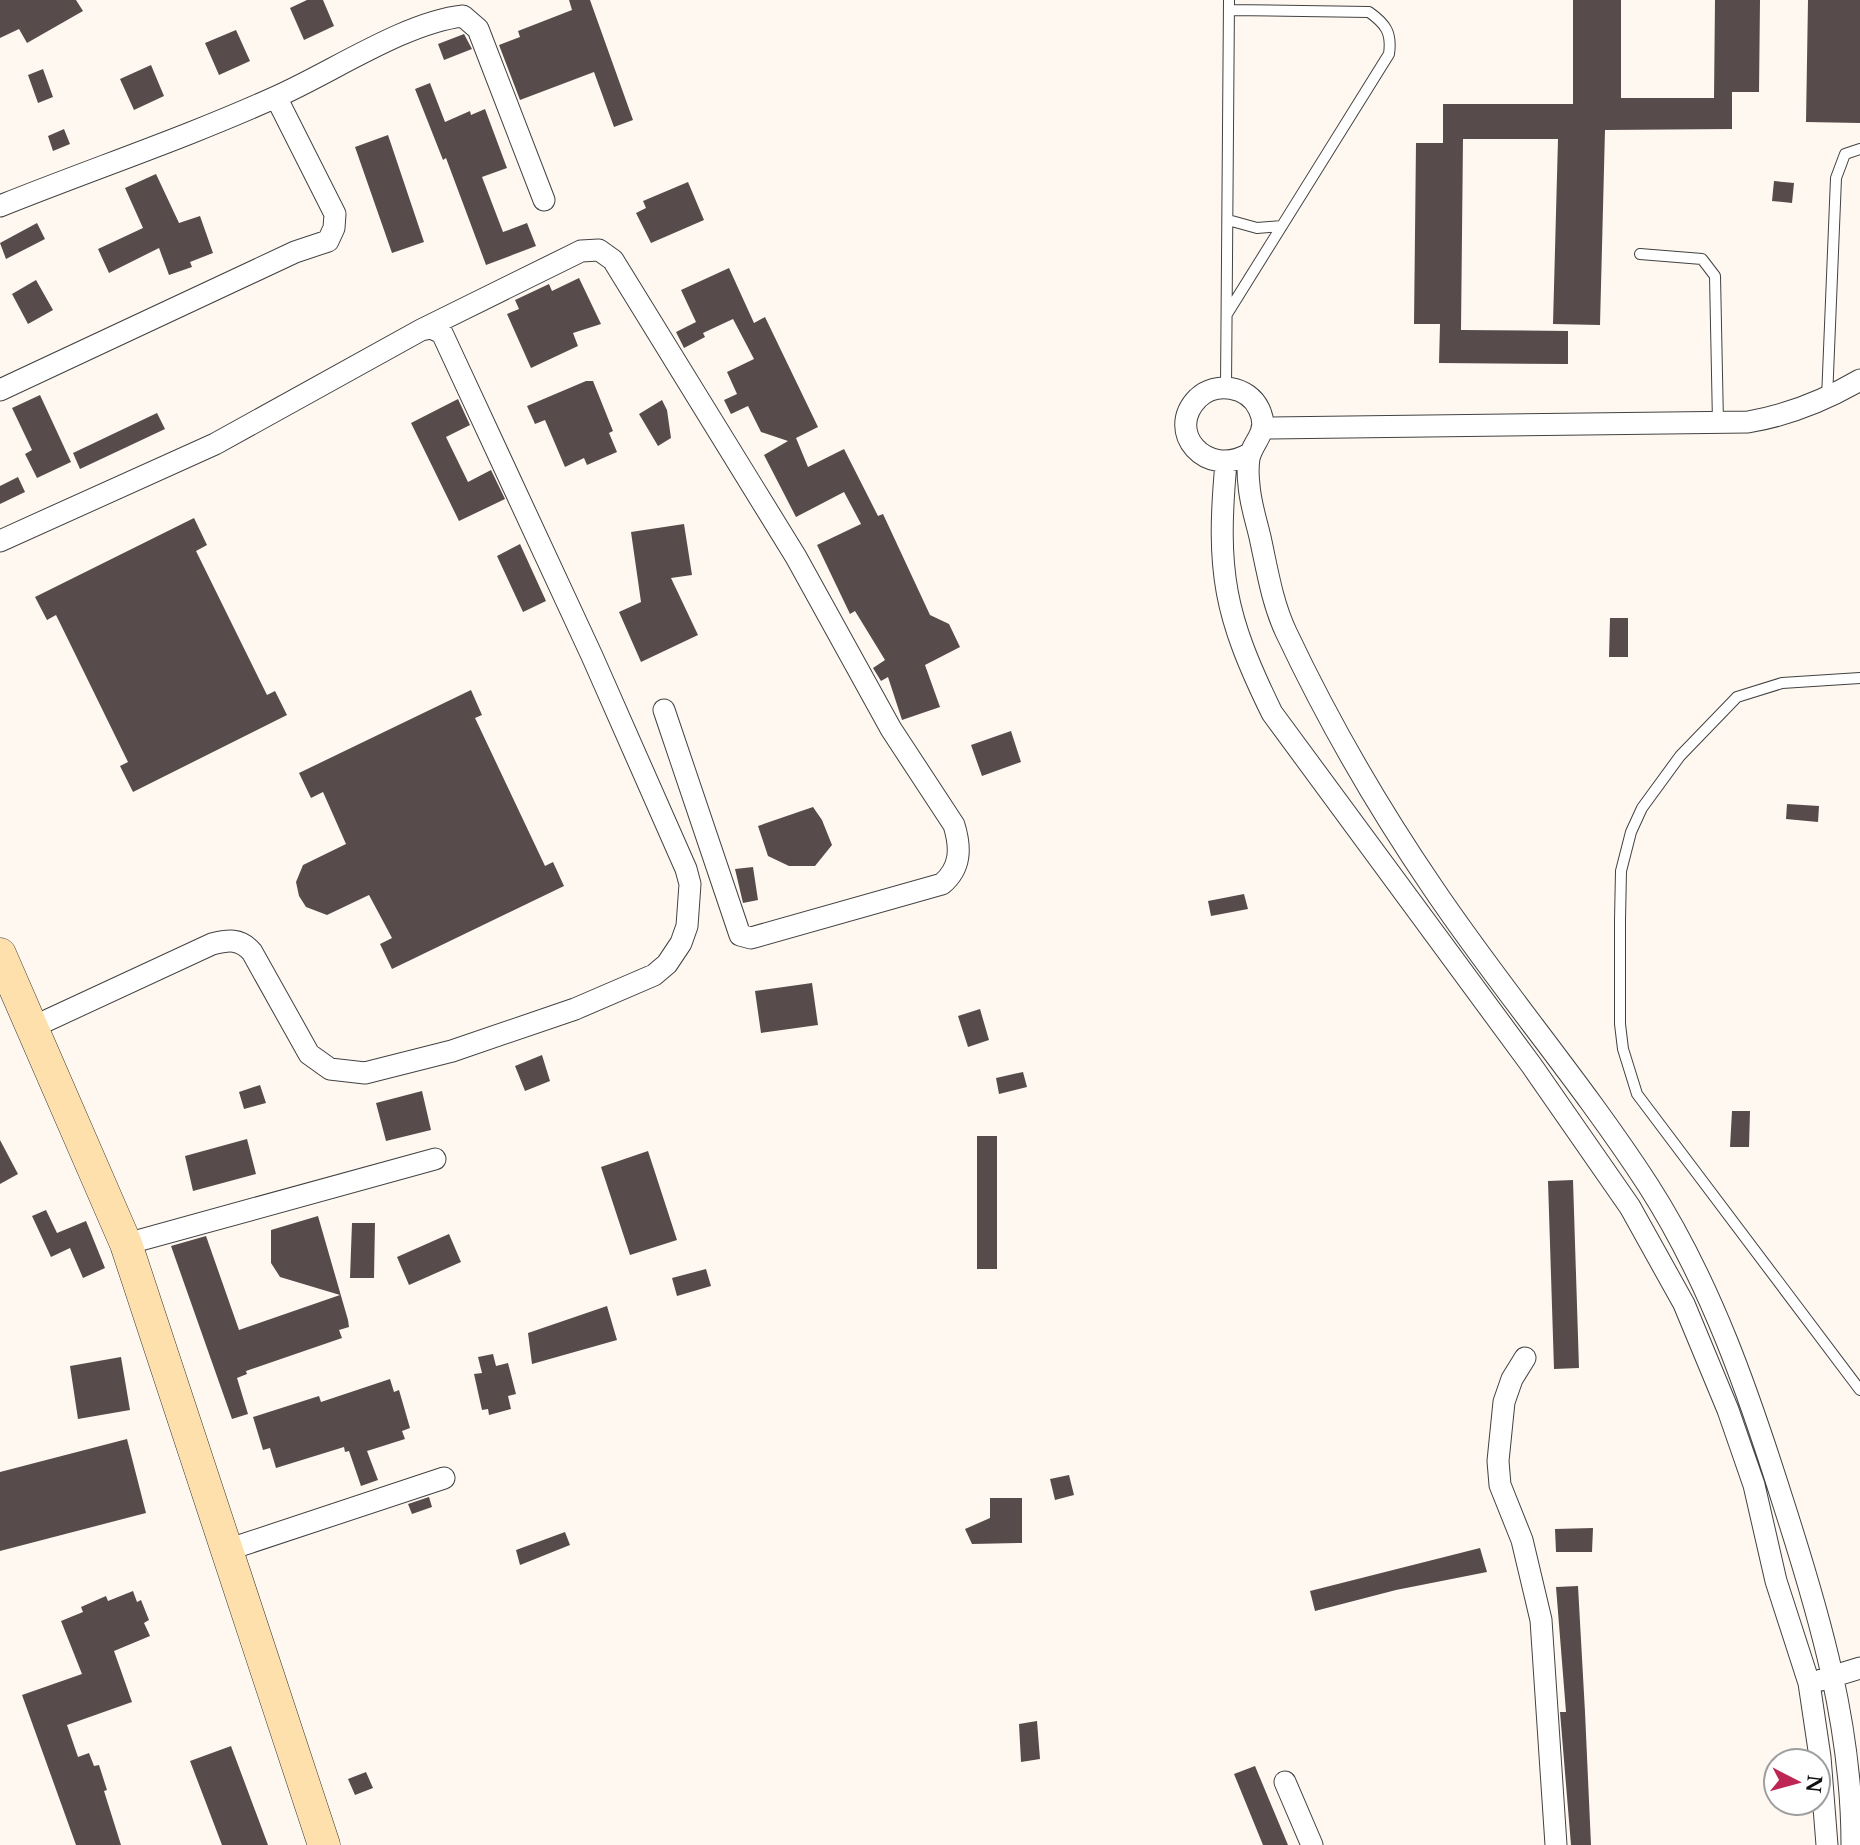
<svg xmlns="http://www.w3.org/2000/svg" width="1860" height="1845" font-family="'Libre Baskerville',serif">
<rect width="100%" height="100%" fill="#fff8f0"/>
<!-- building -->
<path fill="#574c4b" d="M 0,0 L 76,0 L 83,11 L 27,43 L 19,29 L 0,38 Z
M 307,0 L 323,0 L 334,26 L 304,40 L 290,8 Z
M 569,0 L 590,0 L 633,120 L 614,127 L 594,72 L 520,100 L 499,45 L 520,37 L 518,31 L 572,10 Z
M 1573,0 L 1621,0 L 1621,98 L 1714,98 L 1715,0 L 1760,0 L 1759,92 L 1732,92 L 1732,129 L 1605,130 L 1600,325 L 1553,324 L 1558,139 L 1463,139 L 1461,330 L 1568,331 L 1568,364 L 1439,363 L 1440,324 L 1414,324 L 1416,143 L 1443,143 L 1443,104 L 1573,104 Z
M 1808,0 L 1860,0 L 1860,123 L 1806,122 Z
M 236,30 L 250,61 L 219,75 L 205,43 Z
M 464,34 L 472,49 L 444,60 L 438,44 Z
M 151,65 L 164,96 L 134,110 L 120,79 Z
M 43,69 L 53,97 L 38,103 L 28,75 Z
M 430,83 L 445,122 L 470,111 L 471,115 L 485,109 L 507,168 L 482,177 L 503,232 L 527,223 L 536,246 L 486,265 L 446,158 L 443,160 L 415,89 Z
M 64,129 L 70,144 L 53,151 L 48,136 Z
M 388,135 L 424,242 L 392,253 L 355,147 Z
M 156,174 L 179,223 L 200,216 L 213,253 L 190,262 L 192,267 L 169,275 L 159,248 L 109,273 L 98,249 L 143,228 L 125,188 Z
M 1774,181 L 1794,183 L 1792,203 L 1772,201 Z
M 688,182 L 704,220 L 651,243 L 636,213 L 646,208 L 643,201 Z
M 37,223 L 45,239 L 6,259 L 0,243 Z
M 729,268 L 754,323 L 765,317 L 818,427 L 796,438 L 808,467 L 844,449 L 878,516 L 883,514 L 930,615 L 949,624 L 960,647 L 925,665 L 940,707 L 902,720 L 888,677 L 881,681 L 873,668 L 885,660 L 855,611 L 850,614 L 817,545 L 861,524 L 844,492 L 796,517 L 764,455 L 788,441 L 761,432 L 748,406 L 731,414 L 724,400 L 737,394 L 727,372 L 754,359 L 733,319 L 703,333 L 705,337 L 684,348 L 676,332 L 696,322 L 681,290 Z
M 579,278 L 601,324 L 573,333 L 578,346 L 531,368 L 507,314 L 519,309 L 515,300 L 549,284 L 552,291 Z
M 36,280 L 53,310 L 28,324 L 12,294 Z
M 586,381 L 593,381 L 613,431 L 609,433 L 617,452 L 587,465 L 584,458 L 565,467 L 545,420 L 535,424 L 527,406 Z
M 40,395 L 71,462 L 37,478 L 25,454 L 32,450 L 12,408 Z
M 458,399 L 470,425 L 446,437 L 468,482 L 491,470 L 505,499 L 459,521 L 411,423 Z
M 662,400 L 667,410 L 671,438 L 658,446 L 639,414 Z
M 157,413 L 165,429 L 80,469 L 73,453 Z
M 18,477 L 25,492 L 0,504 L 0,486 Z
M 194,518 L 207,545 L 196,551 L 267,695 L 275,691 L 287,715 L 133,792 L 120,766 L 128,762 L 56,615 L 47,620 L 35,597 Z
M 684,524 L 692,575 L 671,578 L 698,635 L 641,662 L 619,612 L 641,602 L 631,532 Z
M 520,544 L 546,601 L 523,612 L 497,556 Z
M 1610,618 L 1628,618 L 1628,657 L 1609,657 Z
M 471,690 L 482,715 L 475,718 L 545,866 L 553,862 L 564,886 L 392,969 L 380,944 L 392,938 L 369,895 L 327,915 L 306,907 L 299,896 L 296,882 L 303,865 L 346,844 L 323,792 L 311,798 L 299,773 Z
M 1011,731 L 1021,762 L 982,776 L 971,745 Z
M 1787,804 L 1819,806 L 1818,822 L 1786,819 Z
M 813,807 L 822,820 L 832,845 L 815,866 L 789,866 L 768,856 L 758,826 Z
M 753,867 L 758,900 L 743,903 L 735,869 Z
M 1244,894 L 1248,909 L 1211,916 L 1208,901 Z
M 812,983 L 818,1025 L 761,1033 L 755,991 Z
M 980,1009 L 989,1040 L 968,1047 L 958,1016 Z
M 542,1055 L 550,1081 L 525,1091 L 515,1066 Z
M 1023,1072 L 1027,1087 L 999,1094 L 996,1078 Z
M 260,1085 L 266,1103 L 244,1109 L 239,1092 Z
M 422,1091 L 431,1130 L 386,1141 L 376,1103 Z
M 1732,1111 L 1750,1111 L 1749,1147 L 1730,1147 Z
M 977,1136 L 997,1136 L 997,1269 L 977,1269 Z
M 247,1139 L 256,1174 L 193,1191 L 185,1156 Z
M 0,1140 L 18,1174 L 0,1184 Z
M 648,1151 L 677,1240 L 630,1255 L 601,1167 Z
M 1573,1180 L 1579,1368 L 1554,1369 L 1548,1181 Z
M 46,1210 L 57,1233 L 86,1221 L 105,1268 L 83,1278 L 70,1248 L 51,1257 L 32,1216 Z
M 318,1216 L 348,1320 L 349,1327 L 339,1330 L 342,1338 L 246,1371 L 247,1374 L 237,1378 L 248,1414 L 232,1419 L 171,1246 L 206,1236 L 239,1330 L 340,1295 L 280,1277 L 271,1263 L 271,1230 Z
M 352,1223 L 375,1223 L 374,1278 L 350,1278 Z
M 449,1234 L 461,1262 L 409,1285 L 397,1257 Z
M 706,1269 L 711,1286 L 677,1296 L 672,1278 Z
M 607,1306 L 617,1340 L 532,1364 L 528,1333 Z
M 493,1354 L 496,1366 L 508,1363 L 516,1394 L 508,1396 L 511,1409 L 489,1415 L 488,1409 L 482,1410 L 474,1374 L 482,1373 L 478,1357 Z
M 121,1357 L 130,1410 L 78,1419 L 70,1366 Z
M 390,1379 L 394,1392 L 399,1390 L 410,1428 L 402,1431 L 405,1439 L 367,1451 L 378,1480 L 361,1486 L 349,1451 L 345,1452 L 344,1447 L 276,1468 L 270,1448 L 263,1450 L 253,1417 L 319,1396 L 321,1402 Z
M 127,1439 L 146,1513 L 0,1551 L 0,1472 Z
M 1069,1475 L 1074,1495 L 1055,1500 L 1050,1479 Z
M 429,1497 L 432,1507 L 412,1514 L 408,1504 Z
M 990,1498 L 1022,1498 L 1022,1543 L 972,1544 L 965,1529 L 990,1518 Z
M 1593,1528 L 1592,1552 L 1556,1552 L 1555,1529 Z
M 565,1532 L 570,1545 L 520,1565 L 516,1550 Z
M 1480,1548 L 1487,1572 L 1396,1590 L 1315,1611 L 1310,1591 Z
M 1578,1586 L 1585,1712 L 1591,1845 L 1571,1845 L 1560,1712 L 1566,1712 L 1556,1587 Z
M 133,1591 L 137,1602 L 141,1600 L 149,1620 L 144,1623 L 150,1636 L 114,1651 L 132,1702 L 67,1725 L 78,1757 L 89,1753 L 94,1766 L 99,1765 L 107,1790 L 104,1791 L 121,1845 L 76,1845 L 22,1695 L 82,1674 L 61,1621 L 83,1612 L 81,1607 L 106,1596 L 108,1601 Z
M 1037,1721 L 1040,1759 L 1021,1762 L 1019,1724 Z
M 231,1746 L 268,1845 L 222,1845 L 190,1761 Z
M 1255,1766 L 1288,1845 L 1263,1845 L 1234,1774 Z
M 366,1772 L 373,1788 L 355,1795 L 348,1779 Z"/>
<g fill="none" stroke-linecap="round" stroke-linejoin="round">
<!-- lane casing -->
<g stroke="#424242" stroke-width="12">
<path id="lane" d="M 1228,220 L 1257,228 L 1282,226
M 1640,254 L 1702,259 L 1715,276 L 1718,423
M 1227,314 L 1389,54 C 1392,33 1386,24 1369,12 L 1229,10
M 1226,388 L 1229,0
M 1827,399 L 1836,178 L 1845,154 L 1860,149
M 1860,678 L 1782,683 L 1737,697 L 1680,756 L 1642,808 L 1631,832 L 1621,871 L 1620,920 L 1620,1024 L 1623,1049 L 1637,1094 L 1860,1390"/>
</g>
<!-- street casing -->
<g stroke="#424242" stroke-width="23">
<path id="street" d="M 0,206 C 92,169 188,137 278,96 C 332,72 406,22 463,16 L 478,29 L 544,200
M 421,330 L 581,251 L 599,250 L 613,260 L 796,557 L 891,729 L 954,825 C 961,848 961,868 942,884 L 751,938 L 740,935 L 664,710
M 0,390 L 295,252 L 328,241 L 334,228 L 335,214 L 276,97
M 1262,428 L 1748,422 C 1789,415 1824,401 1860,380
M 1249,454 C 1207,479 1164,432 1198,398 C 1216,381 1248,386 1259,409 C 1270,432 1254,439 1249,458 C 1248,465 1248,477 1249,485 C 1250,502 1256,520 1260,537 C 1267,569 1272,602 1286,632 C 1328,721 1377,806 1433,888 C 1501,989 1581,1082 1648,1185 C 1711,1283 1749,1394 1784,1505 C 1820,1617 1852,1726 1852,1845
M 1226,463 C 1216,572 1224,615 1272,713 L 1532,1066 L 1630,1207 L 1684,1304 L 1728,1410 L 1754,1485 L 1776,1581 L 1809,1683 L 1820,1757 L 1827,1845
M 0,541 L 215,444 L 421,330 L 431,328 L 442,333 L 592,656 L 686,869 L 690,884 L 687,926 L 681,943 L 667,964 L 654,975 L 575,1009 L 452,1051 L 365,1073 L 330,1069 L 309,1054 L 252,952 C 240,938 228,940 212,944 L 33,1027
M 126,1244 L 435,1159
M 1525,1358 L 1512,1379 L 1504,1402 L 1498,1461 L 1500,1485 L 1522,1540 L 1541,1620 L 1556,1845
M 227,1550 L 444,1478
M 1821,1680 L 1860,1668
M 1285,1782 L 1312,1845"/>
</g>
<!-- secondary casing -->
<g stroke="#313131" stroke-width="33">
<path id="secondary" d="M 0,954 L 126,1244 L 324,1845"/>
</g>
<!-- lane -->
<use href="#lane" stroke="#fff" stroke-width="10"/>
<!-- street -->
<use href="#street" stroke="#fff" stroke-width="21"/>
<!-- secondary -->
<use href="#secondary" stroke="#fee0ac" stroke-width="32"/>
</g>
<!-- north arrow -->
<g transform="translate(1797 1782) rotate(96)"><circle r="33" fill="#ffffff" stroke="#9f9f9f" stroke-width="2"/>
<path d="M0-5L12 26L0 18L-12 26Z" fill="#be2755"/>
<text y="-10" font-size="19" font-weight="bold" text-anchor="middle" fill="#0f0f0f">N</text>
</g>
</svg>
